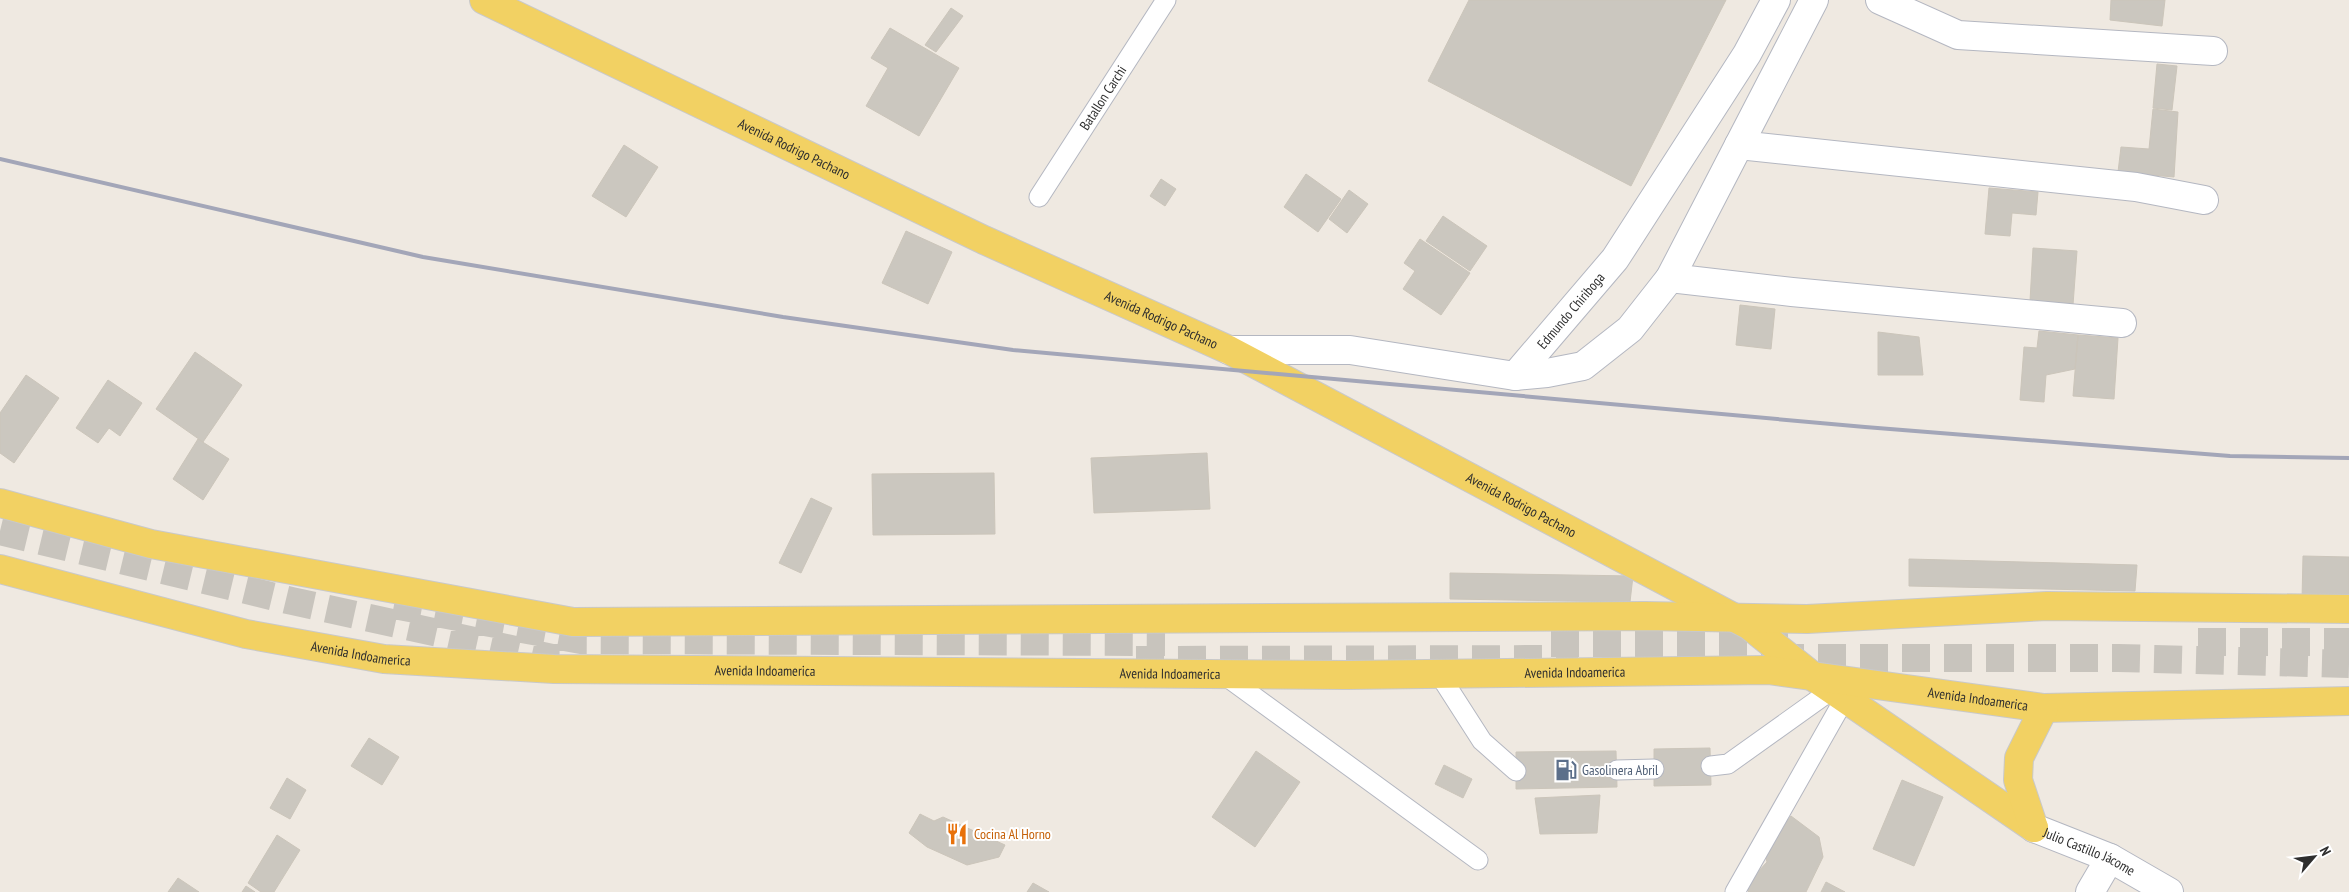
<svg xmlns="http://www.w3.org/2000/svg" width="2349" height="892" font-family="'PT Sans Narrow',sans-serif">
<rect width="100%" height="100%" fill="#efe9e1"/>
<!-- building -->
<path fill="#cbc7bf" stroke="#cbc5ba" d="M 1469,0 L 1726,0 L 1631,186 L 1428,81 Z
M 2111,0 L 2165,0 L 2162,26 L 2110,20 Z
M 951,8 L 963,16 L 936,52 L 925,45 Z
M 890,28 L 959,68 L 919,136 L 866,106 L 888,68 L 871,58 Z
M 2157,64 L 2177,66 L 2172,110 L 2153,108 Z
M 2153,109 L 2178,112 L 2174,177 L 2118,172 L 2121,147 L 2149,149 Z
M 624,145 L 658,167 L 626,217 L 592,196 Z
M 1306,174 L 1341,199 L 1318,232 L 1284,207 Z
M 1161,179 L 1176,189 L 1165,206 L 1150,196 Z
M 1989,188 L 2038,192 L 2036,215 L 2012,213 L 2010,236 L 1985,234 Z
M 1349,190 L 1368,204 L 1347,233 L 1329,219 Z
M 1443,216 L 1487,246 L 1470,271 L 1426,241 Z
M 906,231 L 952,252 L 928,304 L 882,283 Z
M 1420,239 L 1470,273 L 1441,315 L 1403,289 L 1415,271 L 1404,263 Z
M 2033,248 L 2077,251 L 2073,305 L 2030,301 Z
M 1740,305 L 1775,309 L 1771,349 L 1736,345 Z
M 2039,331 L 2078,335 L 2075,369 L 2046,375 L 2044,402 L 2020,400 L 2024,347 L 2037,348 Z
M 1878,332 L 1919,337 L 1923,375 L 1878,375 Z
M 2078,335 L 2118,338 L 2114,399 L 2073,396 Z
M 195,352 L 242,385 L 203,442 L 156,409 Z
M 26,375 L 59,398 L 14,463 L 0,453 L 0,413 Z
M 108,380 L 142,403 L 120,436 L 109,428 L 98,443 L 76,428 Z
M 198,439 L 229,459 L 203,500 L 173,479 Z
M 1207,453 L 1210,509 L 1094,513 L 1091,458 Z
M 994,473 L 995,534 L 873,535 L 872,474 Z
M 811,498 L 832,508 L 801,573 L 779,563 Z
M 2303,556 L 2349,557 L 2349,600 L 2302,600 Z
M 1909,559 L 2137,565 L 2135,591 L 1909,586 Z
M 1450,573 L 1633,576 L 1630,602 L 1450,599 Z
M 369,738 L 399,757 L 382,785 L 351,766 Z
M 1710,748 L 1711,785 L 1654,786 L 1654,749 Z
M 1256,751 L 1300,782 L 1255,847 L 1212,817 Z
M 1616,751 L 1617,787 L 1516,789 L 1516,752 Z
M 1444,765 L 1472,779 L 1463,798 L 1435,784 Z
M 287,778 L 306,790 L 290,819 L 270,808 Z
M 1902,780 L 1943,797 L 1914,866 L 1873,849 Z
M 1600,795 L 1597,833 L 1540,834 L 1535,798 Z
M 920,814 L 934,821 L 943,817 L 1005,845 L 999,857 L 967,865 L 927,847 L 909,833 Z
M 1791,816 L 1819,837 L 1823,857 L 1806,892 L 1749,892 L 1744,887 L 1767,862 L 1764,850 Z
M 277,835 L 300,850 L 274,892 L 261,892 L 248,883 Z
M 178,878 L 199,892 L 168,892 Z
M 1826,882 L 1845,892 L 1821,892 Z
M 1033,883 L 1049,892 L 1027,892 Z
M 246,886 L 255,892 L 242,892 Z"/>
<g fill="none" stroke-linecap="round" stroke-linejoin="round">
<!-- primary-tunnel -->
<path stroke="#c8c4bd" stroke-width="28" stroke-dasharray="28 14" stroke-linecap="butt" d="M 0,531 L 292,601 L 552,658 L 573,658
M 394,605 L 581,640 L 1165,642
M 2198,642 L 2349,642
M 1551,643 L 1788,643
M 1776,658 L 2118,658 L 2349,664
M 1136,660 L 1578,659"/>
<!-- lane casing -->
<g stroke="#b4b7c1" stroke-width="21">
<g id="lane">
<path id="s1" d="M 1039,197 L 1166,0"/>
<path d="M 1223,674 L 1478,860"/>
<path d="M 1439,674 L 1482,741 L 1516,771"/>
<path d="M 1711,766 L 1728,764 L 1833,689"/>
<path d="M 1617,770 L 1654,769"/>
<path d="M 1735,892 L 1845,698"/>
</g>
</g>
<!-- street casing -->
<g stroke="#b4b7c1" stroke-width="30">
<g id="street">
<path d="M 1880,0 L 1958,35 L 2213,51"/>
<path d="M 1739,145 L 2136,187 L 2204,200"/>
<path d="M 1670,278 L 1792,292 L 2122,323"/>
<path id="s2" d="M 1229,350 L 1350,350 L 1515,376 L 1615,259 L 1747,54 L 1776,0"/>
<path d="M 1515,376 L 1547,373 L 1583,366 L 1630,329 L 1670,278 L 1814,0"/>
<path d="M 2090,892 L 2110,858"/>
</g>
</g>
<!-- secondary casing -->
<g stroke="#b4b7c1" stroke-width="30">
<g id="secondary">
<path id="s3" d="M 2034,828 L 2110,858 L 2169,892"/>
</g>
</g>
<!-- primary casing -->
<g stroke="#c9c9c9" stroke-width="30">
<g id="primary">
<path id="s4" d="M 484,0 L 984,240 L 1229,350 L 1750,626 L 1815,678 L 2034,828"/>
<path d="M 0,503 L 151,544 L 573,622 L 1645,616 L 1807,619 L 2047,606 L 2349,609"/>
<path id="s5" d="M 0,569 L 246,634 L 384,659 L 554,669 L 1347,675 L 1768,670 L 2044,708 L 2349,701"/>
<path d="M 2034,828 L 2018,780 L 2019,758 L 2044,708"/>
</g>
</g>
<!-- lane -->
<use href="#lane" stroke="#fff" stroke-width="19"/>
<!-- street -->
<use href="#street" stroke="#fff" stroke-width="28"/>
<!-- secondary -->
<use href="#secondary" stroke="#fff" stroke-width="28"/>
<!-- primary -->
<use href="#primary" stroke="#f2d163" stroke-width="28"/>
<!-- rail -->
<path stroke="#a3a6b8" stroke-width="4" d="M 0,159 L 423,257 L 783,317 L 1013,350 L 1865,427 L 2230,456 L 2349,458"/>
</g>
<!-- icons -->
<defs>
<g id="fuel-bare" transform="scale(1.725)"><path d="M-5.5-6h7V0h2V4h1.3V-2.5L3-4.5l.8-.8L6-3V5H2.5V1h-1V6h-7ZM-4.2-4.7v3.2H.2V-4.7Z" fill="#5c6f8a" stroke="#fff" stroke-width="2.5" paint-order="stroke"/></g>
<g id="restaurant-bare" transform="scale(1.725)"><path d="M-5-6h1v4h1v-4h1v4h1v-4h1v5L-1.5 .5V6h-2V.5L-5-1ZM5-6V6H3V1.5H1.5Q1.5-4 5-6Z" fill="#e8710a" stroke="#fff" stroke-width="2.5" paint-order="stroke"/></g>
</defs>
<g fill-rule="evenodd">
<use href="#fuel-bare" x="1566" y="770"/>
<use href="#restaurant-bare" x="957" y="834"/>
</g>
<g text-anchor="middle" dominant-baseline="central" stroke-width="4" stroke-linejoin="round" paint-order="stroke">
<!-- street labels -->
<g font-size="14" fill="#2e2e2e" stroke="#fff">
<text stroke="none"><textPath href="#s1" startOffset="118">Batallon Carchi</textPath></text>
<text stroke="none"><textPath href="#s4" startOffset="344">Avenida Rodrigo Pachano</textPath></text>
<text stroke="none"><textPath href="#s2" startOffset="374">Edmundo Chiriboga</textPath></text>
<text stroke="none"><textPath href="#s4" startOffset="749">Avenida Rodrigo Pachano</textPath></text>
<text stroke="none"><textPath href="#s4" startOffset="1154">Avenida Rodrigo Pachano</textPath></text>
<text stroke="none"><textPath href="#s5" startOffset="371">Avenida Indoamerica</textPath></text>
<text stroke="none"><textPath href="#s5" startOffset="776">Avenida Indoamerica</textPath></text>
<text stroke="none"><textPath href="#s5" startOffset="1586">Avenida Indoamerica</textPath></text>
<text stroke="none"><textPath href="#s5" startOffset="1181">Avenida Indoamerica</textPath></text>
<text stroke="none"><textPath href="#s5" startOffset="1991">Avenida Indoamerica</textPath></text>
<text stroke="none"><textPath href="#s3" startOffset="60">Julio Castillo Jácome</textPath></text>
</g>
<!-- service labels -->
<g font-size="14" fill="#4e5e75" stroke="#fff" text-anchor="start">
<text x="1582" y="770">Gasolinera Abril</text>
</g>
<!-- food labels -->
<g font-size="14" fill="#c56008" stroke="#fff" text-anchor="start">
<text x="974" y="834">Cocina Al Horno</text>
</g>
</g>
<!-- north arrow -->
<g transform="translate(2314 857) rotate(62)" stroke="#ffffff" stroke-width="4" paint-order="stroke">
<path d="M0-4L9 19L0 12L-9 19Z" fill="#2e2e2e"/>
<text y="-8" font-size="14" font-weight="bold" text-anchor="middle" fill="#2e2e2e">N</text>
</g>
</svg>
